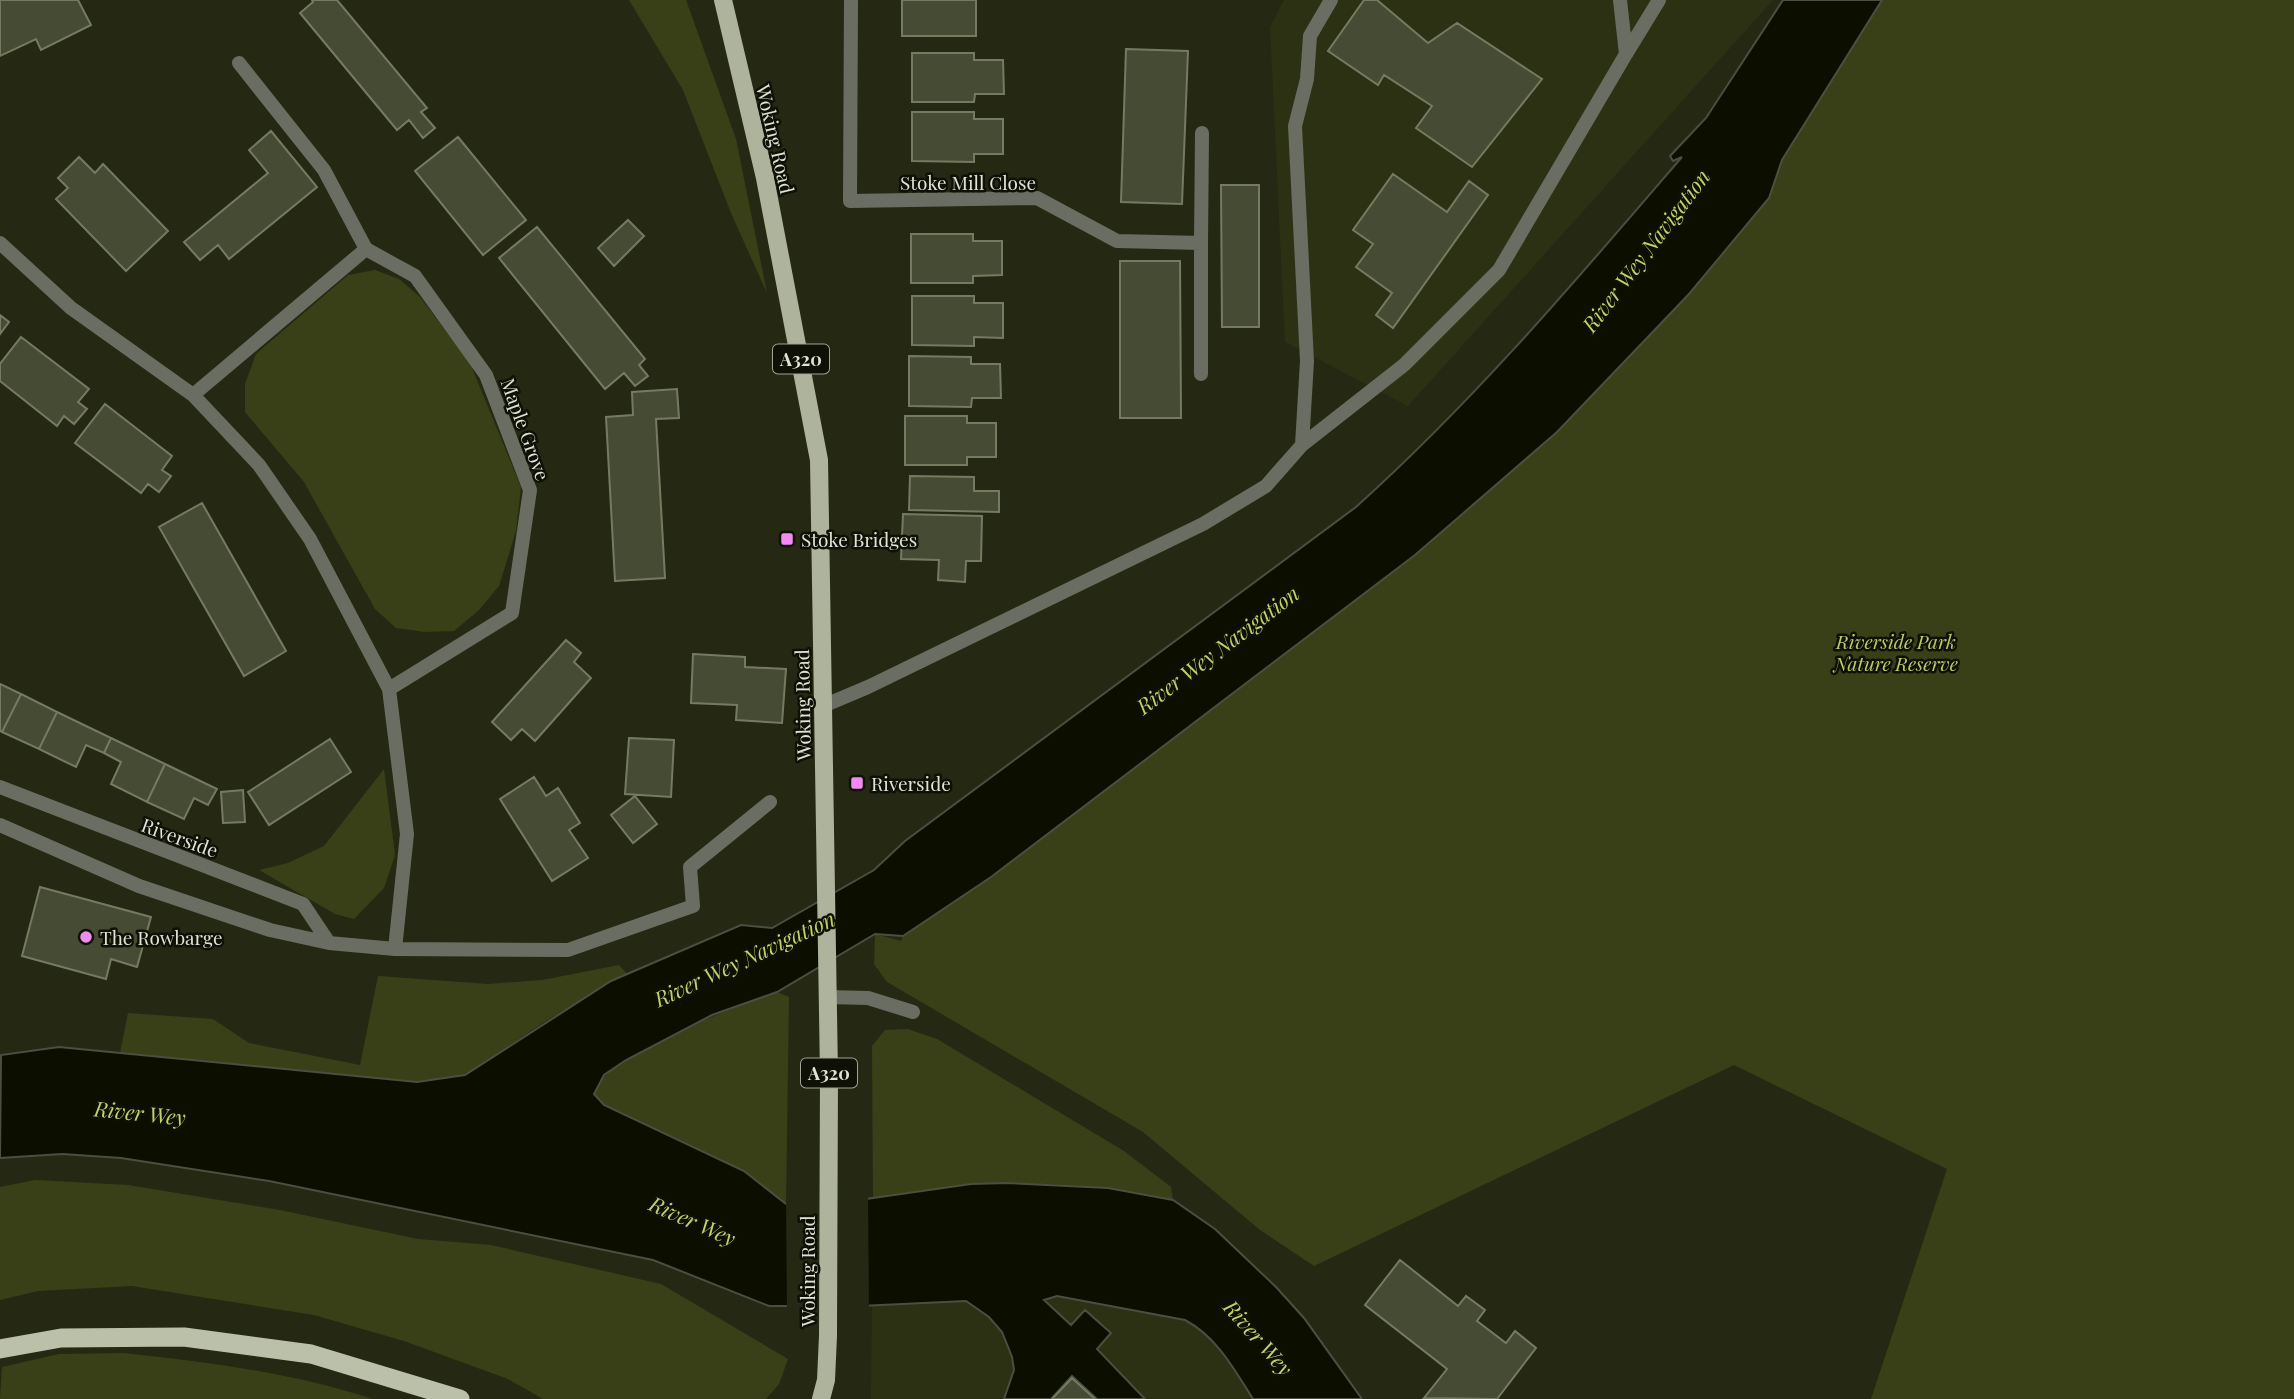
<svg xmlns="http://www.w3.org/2000/svg" width="2294" height="1399" font-family="'Playfair Display',serif">
<rect width="100%" height="100%" fill="#252913"/>
<!-- built -->
<path fill="#2c3113" d="M 1284,0 L 1773,0 L 1408,406 L 1285,342 L 1270,27 Z
M 1057,1296 L 1185,1320 L 1201,1328 L 1213,1340 L 1253,1399 L 1051,1399 L 1096,1349 L 1044,1300 Z
M 966,1301 L 989,1317 L 1002,1332 L 1013,1357 L 1014,1370 L 1004,1399 L 871,1399 L 872,1305 Z"/>
<!-- green -->
<path fill="#394017" d="M 629,0 L 686,0 L 736,139 L 767,293 L 731,213 L 683,90 Z
M 1882,0 L 2294,0 L 2294,1399 L 1871,1399 L 1947,1169 L 1734,1065 L 1314,1266 L 1260,1230 L 1143,1132 L 887,982 L 874,964 L 875,934 L 901,941 L 903,936 L 991,877 L 1415,555 L 1557,432 L 1689,294 L 1769,198 L 1782,160 Z
M 375,270 L 399,279 L 420,297 L 470,363 L 521,487 L 516,531 L 499,586 L 479,610 L 454,631 L 425,632 L 396,628 L 375,609 L 304,482 L 245,412 L 245,384 L 256,354 L 348,275 Z
M 384,769 L 395,855 L 384,888 L 354,919 L 335,914 L 259,870 L 288,863 L 324,846 Z
M 619,965 L 627,974 L 544,1022 L 465,1075 L 417,1082 L 120,1053 L 128,1013 L 213,1019 L 249,1043 L 360,1065 L 378,976 L 488,984 L 542,980 Z
M 777,992 L 789,997 L 786,1204 L 744,1171 L 604,1105 L 594,1093 C 606,1054 737,1006 777,992 Z
M 908,1029 L 937,1039 L 1124,1151 L 1171,1187 L 1173,1200 C 1073,1176 973,1183 873,1198 L 872,1046 L 885,1030 Z
M 35,1180 L 128,1185 L 280,1210 L 418,1239 L 491,1245 L 661,1284 L 788,1359 L 779,1384 L 766,1399 L 543,1399 L 508,1379 L 404,1341 L 314,1315 L 132,1286 L 38,1291 L 0,1300 L 0,1187 Z
M 124,1353 C 208,1362 293,1373 373,1399 L 0,1399 L 2,1367 L 59,1354 Z"/>
<!-- water -->
<path fill="#0c0f00" stroke="#4b4e40" stroke-width="2" d="M 1783,0 L 1882,0 L 1782,160 L 1769,198 L 1689,294 L 1557,432 L 1415,555 L 991,877 L 903,936 L 875,934 L 777,992 L 712,1015 L 626,1060 L 604,1075 L 594,1094 L 604,1105 L 744,1171 L 786,1204 L 859,1200 L 971,1184 L 1007,1183 L 1108,1188 L 1173,1200 L 1215,1229 L 1276,1287 L 1304,1318 L 1362,1399 L 1253,1399 C 1234,1369 1217,1337 1185,1320 L 1057,1296 L 1044,1300 L 1071,1325 L 1085,1310 L 1111,1333 L 1097,1349 L 1145,1399 L 1097,1399 L 1072,1376 L 1051,1399 L 1004,1399 L 1014,1370 L 1012,1357 L 1002,1332 L 989,1317 L 966,1301 L 860,1306 L 769,1306 L 653,1260 L 269,1181 L 121,1158 L 62,1154 L 0,1158 L 1,1055 L 59,1047 L 417,1082 L 465,1075 L 611,981 L 741,925 L 772,928 L 874,870 L 905,841 L 1356,507 C 1475,400 1578,278 1682,157 L 1673,161 L 1670,156 L 1706,118 Z"/>
<!-- pier -->
<path fill="#252913" d="M 868,1195 L 869,1309 L 787,1309 L 786,1199 Z"/>
<!-- building -->
<path fill="#464b33" stroke="#757b61" stroke-width="2" d="M 0,0 L 78,0 L 91,25 L 41,50 L 36,39 L 0,56 Z
M 312,0 L 337,0 L 427,108 L 421,112 L 435,128 L 423,138 L 409,120 L 397,130 L 300,13 L 313,2 Z
M 902,0 L 976,0 L 976,36 L 902,36 Z
M 1364,0 L 1377,0 L 1428,43 L 1457,23 L 1542,79 L 1472,167 L 1416,128 L 1432,106 L 1384,75 L 1378,85 L 1328,51 Z
M 1126,49 L 1188,51 L 1182,204 L 1121,202 Z
M 912,53 L 974,53 L 974,60 L 1003,60 L 1004,94 L 975,94 L 974,102 L 912,102 Z
M 912,112 L 974,112 L 974,119 L 1003,119 L 1003,154 L 974,154 L 974,162 L 912,161 Z
M 271,131 L 317,187 L 229,259 L 218,245 L 200,260 L 184,242 L 268,173 L 249,150 Z
M 458,137 L 526,220 L 483,255 L 415,171 Z
M 79,157 L 95,173 L 103,164 L 168,231 L 126,271 L 56,199 L 68,188 L 58,178 Z
M 1393,174 L 1447,212 L 1469,181 L 1488,195 L 1393,328 L 1376,315 L 1392,293 L 1356,267 L 1373,244 L 1353,230 Z
M 1221,185 L 1259,185 L 1259,327 L 1222,327 Z
M 628,220 L 644,236 L 614,266 L 598,248 Z
M 537,227 L 645,359 L 639,365 L 648,376 L 635,386 L 624,373 L 605,389 L 499,258 Z
M 911,234 L 973,234 L 973,241 L 1002,241 L 1002,275 L 973,276 L 973,283 L 911,283 Z
M 1120,261 L 1180,261 L 1181,418 L 1120,418 Z
M 912,296 L 974,296 L 974,303 L 1003,303 L 1003,338 L 974,337 L 974,346 L 912,345 Z
M 0,315 L 9,322 L 0,334 Z
M 21,337 L 89,389 L 78,402 L 87,409 L 74,424 L 64,416 L 57,426 L 0,381 L 0,364 Z
M 909,356 L 971,357 L 971,364 L 1000,364 L 1001,398 L 972,398 L 971,407 L 909,406 Z
M 677,389 L 679,418 L 656,419 L 665,578 L 615,581 L 606,417 L 633,415 L 632,392 Z
M 105,404 L 172,456 L 162,470 L 171,476 L 159,492 L 148,484 L 141,493 L 75,443 Z
M 905,416 L 967,416 L 967,423 L 996,423 L 996,457 L 967,457 L 967,465 L 905,465 Z
M 910,476 L 974,477 L 974,491 L 999,491 L 999,512 L 909,510 Z
M 202,503 L 286,651 L 244,676 L 159,527 Z
M 903,514 L 982,516 L 981,561 L 966,561 L 965,582 L 938,580 L 939,560 L 901,559 Z
M 566,640 L 581,653 L 574,662 L 591,678 L 535,741 L 522,729 L 511,740 L 492,722 Z
M 693,654 L 745,657 L 745,667 L 786,669 L 782,723 L 736,720 L 737,705 L 691,703 Z
M 0,684 L 21,694 L 2,732 L 0,731 Z
M 21,694 L 57,712 L 39,749 L 2,732 Z
M 57,712 L 111,738 L 104,753 L 86,745 L 76,767 L 39,749 Z
M 111,738 L 165,764 L 147,802 L 111,784 L 121,762 L 104,753 Z
M 629,738 L 674,740 L 671,797 L 625,794 Z
M 330,739 L 351,772 L 269,825 L 248,792 Z
M 165,764 L 217,789 L 208,805 L 194,798 L 184,819 L 147,802 Z
M 534,777 L 546,796 L 558,788 L 580,823 L 569,830 L 588,858 L 552,881 L 500,799 Z
M 243,790 L 245,822 L 223,823 L 221,792 Z
M 635,796 L 657,824 L 633,843 L 611,815 Z
M 40,887 L 151,917 L 137,967 L 111,959 L 106,979 L 22,956 Z
M 1400,1260 L 1458,1306 L 1466,1296 L 1485,1310 L 1477,1321 L 1506,1343 L 1515,1331 L 1536,1348 L 1497,1399 L 1424,1398 L 1447,1369 L 1365,1305 Z
M 1072,1378 L 1095,1399 L 1052,1399 Z"/>
<g fill="none" stroke-linecap="round" stroke-linejoin="round">
<!-- service -->
<path stroke="#6a6d62" stroke-width="14" d="M 1626,54 L 1659,0
M 1302,445 L 1404,365 L 1499,270 L 1626,54 L 1620,0
M 823,706 L 868,687 L 1203,524 L 1266,486 L 1302,445 L 1307,361 L 1295,126 L 1307,79 L 1310,36 L 1331,0
M 827,997 L 868,998 L 913,1012"/>
<!-- minor -->
<path stroke="#6a6d62" stroke-width="14" d="M 851,0 L 850,201 L 1037,198 L 1117,241 L 1201,243 L 1202,133
M 0,243 L 71,308 L 193,395 L 259,465 L 310,539 L 389,689 L 407,834 L 395,949
M 366,249 L 415,276 L 486,375 L 530,490 L 512,613 L 389,689
M 1201,374 L 1201,243
M 193,395 L 366,249 L 324,170 L 239,63
M 0,787 L 303,904 L 329,943
M 0,825 L 139,886 L 270,930 L 329,943 L 395,949 L 568,950 L 693,906 L 690,867 L 770,802"/>
<!-- primary -->
<path stroke="#aeb39c" stroke-width="18" d="M 723,0 L 765,178 L 819,460 L 829,1074 L 828,1336 L 826,1380 L 821,1399"/>
<!-- trunk -->
<path stroke="#bbc1a8" stroke-width="19" d="M 0,1349 L 61,1338 L 184,1337 L 311,1354 L 460,1399"/>
</g>
<!-- markers -->
<g fill="#f38af1" stroke="#0f1107" stroke-width="2.5">
<rect x="780" y="532" width="14" height="14" rx="3.5"/>
<rect x="850" y="776" width="14" height="14" rx="3.5"/>
<circle cx="86" cy="937" r="7"/>
</g>
<g text-anchor="middle" dominant-baseline="central" stroke-width="5" stroke-linejoin="round" paint-order="stroke">
<!-- shield labels -->
<g fill="#0f1107" stroke="#a1a396" stroke-width="2">
<rect x="773" y="344.5" width="56" height="29" rx="5"/>
<rect x="801" y="1058.5" width="56" height="29" rx="5"/>
</g>
<g font-size="18" font-weight="bold" fill="#dfe2d4">
<text x="801" y="359">A320</text>
<text x="829" y="1073">A320</text>
</g>
<!-- street labels -->
<g font-size="19" fill="#dfe2d4" stroke="#0f1107">
<text transform="translate(776 139) rotate(77)">Woking Road</text>
<text x="968" y="182">Stoke Mill Close</text>
<text transform="translate(526 429) rotate(70)">Maple Grove</text>
<text transform="translate(802 705) rotate(-91)">Woking Road</text>
<text transform="translate(180 837) rotate(20)">Riverside</text>
<text transform="translate(807 1271) rotate(-90)">Woking Road</text>
</g>
<!-- poi labels -->
<g font-size="19" fill="#dfe2d4" stroke="#0f1107" text-anchor="start">
<text x="801" y="539">Stoke Bridges</text>
<text x="871" y="783">Riverside</text>
<text x="100" y="937">The Rowbarge</text>
</g>
<!-- park labels -->
<g font-size="19" font-style="italic" fill="#b9cb64" stroke="#0f1107">
<text x="1896" y="641">Riverside Park<tspan x="1896" dy="22">Nature Reserve</tspan></text>
</g>
<!-- water labels -->
<g font-size="21" font-style="italic" fill="#c0d26b" stroke="#0f1107">
<text transform="translate(1645 250) rotate(-53)">River Wey Navigation</text>
<text transform="translate(1217 649) rotate(-37)">River Wey Navigation</text>
<text transform="translate(744 958) rotate(-25)">River Wey Navigation</text>
<text transform="translate(140 1112) rotate(6)">River Wey</text>
<text transform="translate(693 1220) rotate(24)">River Wey</text>
<text transform="translate(1259 1337) rotate(49)">River Wey</text>
</g>
</g>
</svg>
